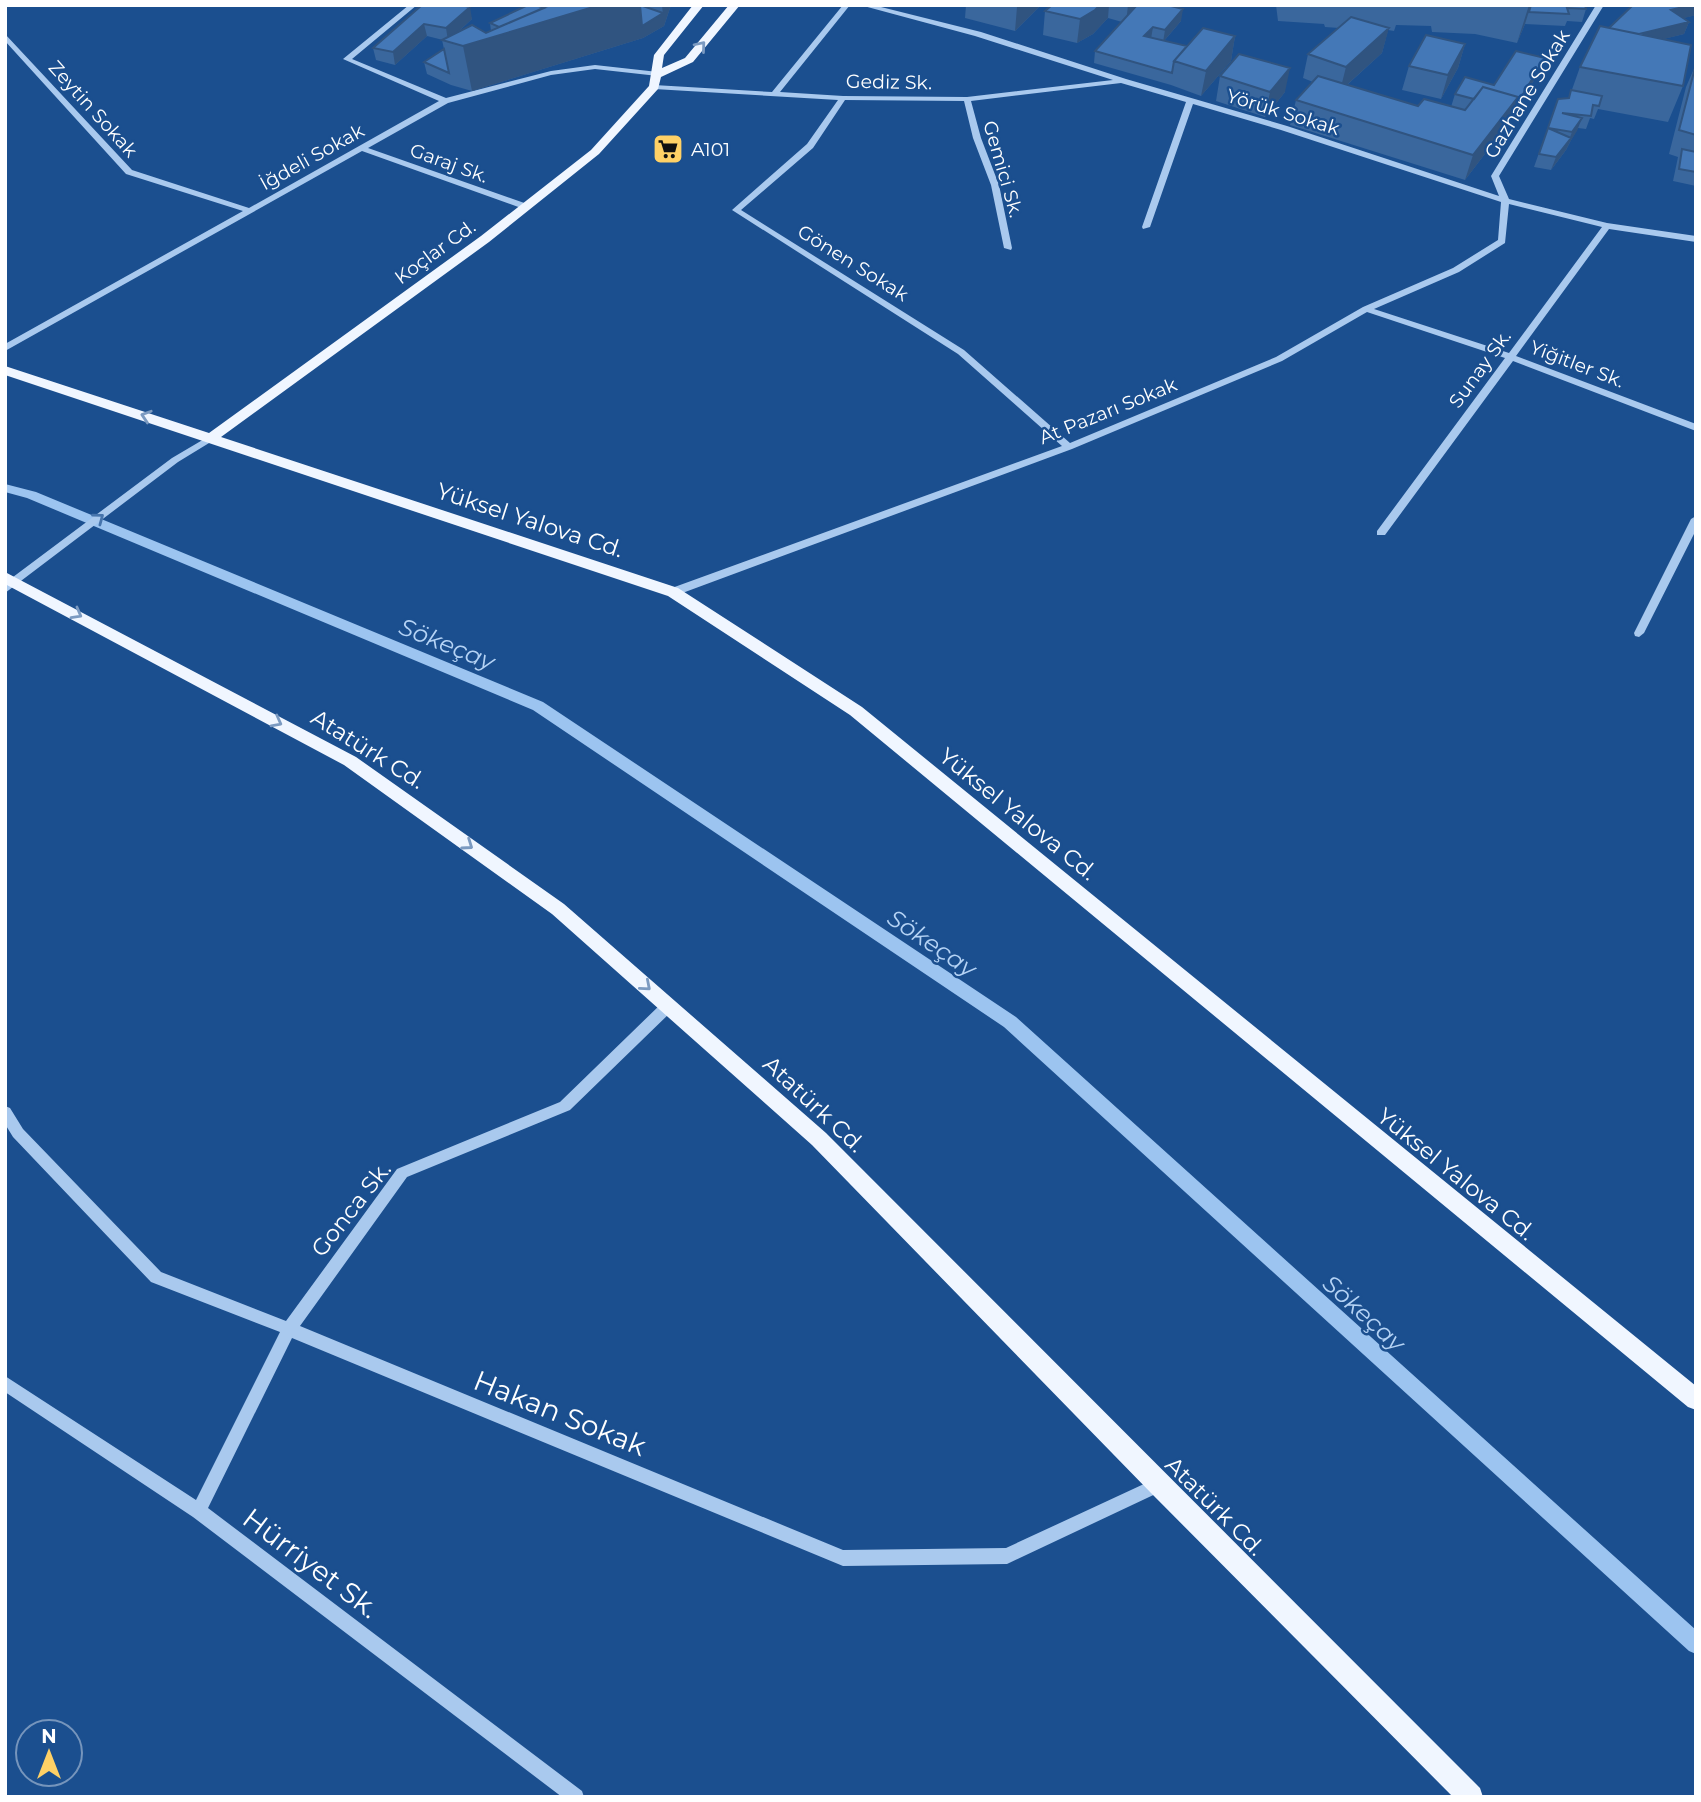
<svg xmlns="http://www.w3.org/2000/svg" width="1701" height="1802" font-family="Montserrat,sans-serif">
<rect width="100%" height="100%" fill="#1b4f8f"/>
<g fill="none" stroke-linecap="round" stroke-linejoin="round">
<!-- stream -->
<path fill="#9cc4f0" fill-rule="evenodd" d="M 5,484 L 36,492 L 543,702 L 1016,1017 L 1696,1630 L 1696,1654 L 1689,1651 L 1004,1027 L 533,710 L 27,498 L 5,492 Z"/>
<!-- minor -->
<path fill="#a9c9ee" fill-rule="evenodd" d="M 409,5 L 417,5 L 352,59 L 446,98 L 551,71 L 595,65 L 658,72 L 662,74 L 658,76 L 595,69 L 551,75 L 448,103 L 368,148 L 530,205 L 530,209 L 524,209 L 362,151 L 5,351 L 5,344 L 243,211 L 126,174 L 5,41 L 5,34 L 132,170 L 249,208 L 439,101 L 343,59 Z
M 843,5 L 850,5 L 780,92 L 843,96 L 967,97 L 1113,80 L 975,36 L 860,5 L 873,5 L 981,32 L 1126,79 L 1287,126 L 1499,196 L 1491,176 L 1596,5 L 1604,5 L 1499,176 L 1509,199 L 1607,223 L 1696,236 L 1696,242 L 1609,229 L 1516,356 L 1696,424 L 1696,431 L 1513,361 L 1385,535 L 1377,535 L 1377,531 L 1505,358 L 1367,312 L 1282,361 L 1072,449 L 677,595 L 669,595 L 668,592 L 669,589 L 1062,446 L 958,354 L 732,210 L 807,144 L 838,100 L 654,89 L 650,87 L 654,85 L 772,92 ZM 1121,83 L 1186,102 L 1142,227 L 1143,229 L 1150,227 L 1193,104 L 1281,130 L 1501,202 L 1498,240 L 1453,268 L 1363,307 L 1276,357 L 1070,443 L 964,350 L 741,210 L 813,148 L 845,100 L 964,101 L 973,138 L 991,185 L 1004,248 L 1011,250 L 1012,248 L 999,185 L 981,138 L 971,101 ZM 1509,204 L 1602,227 L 1509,353 L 1374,309 L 1459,272 L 1505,243 Z
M 211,435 L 216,438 L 214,440 L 178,462 L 5,593 L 5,583 L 172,458 Z
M 1696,516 L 1696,530 L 1644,633 L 1639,637 L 1635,636 L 1634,633 L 1691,519 Z
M 668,1001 L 673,1002 L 674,1006 L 673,1010 L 570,1110 L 407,1177 L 300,1326 L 843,1550 L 1006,1548 L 1159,1477 L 1164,1480 L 1167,1485 L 1164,1490 L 1007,1564 L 843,1566 L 292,1338 L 208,1508 L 582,1791 L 584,1797 L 562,1797 L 193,1517 L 5,1392 L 5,1376 L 196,1500 L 280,1332 L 151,1282 L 13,1137 L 5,1124 L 5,1106 L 10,1108 L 23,1129 L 161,1272 L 286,1321 L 397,1169 L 560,1102 L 663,1002 Z"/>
<!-- major -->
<path fill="#f0f6ff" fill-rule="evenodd" d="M 693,5 L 704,5 L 664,55 L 662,68 L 685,58 L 729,5 L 740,5 L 693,62 L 661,77 L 658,89 L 599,154 L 489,242 L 221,437 L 678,588 L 862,707 L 1696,1386 L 1696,1410 L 1688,1407 L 850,715 L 668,596 L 5,375 L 5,366 L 209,433 L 481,236 L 591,150 L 649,86 L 654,55 Z
M 5,572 L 356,757 L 564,904 L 826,1133 L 1480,1788 L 1483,1797 L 1453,1797 L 1151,1493 L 812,1145 L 552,914 L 344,765 L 5,584 Z"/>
</g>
<!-- wall -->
<path fill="#3a679d" d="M 422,5 L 466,6 L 472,19 L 457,33 L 486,33 L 491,31 L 490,23 L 543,8 L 544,5 L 671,5 L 664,26 L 643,38 L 472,91 L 451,85 L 427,74 L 424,62 L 444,49 L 442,40 L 443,40 L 427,36 L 395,65 L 376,60 L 373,48 Z
M 966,5 L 1039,5 L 1039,7 L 1015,31 L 965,18 Z
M 1052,5 L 1167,5 L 1181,21 L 1164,41 L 1187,46 L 1235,36 L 1231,61 L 1201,96 L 1171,85 L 1094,63 L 1095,51 L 1122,22 L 1108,18 L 1093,34 L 1077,43 L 1043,35 L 1045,11 Z
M 1276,5 L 1585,5 L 1586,9 L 1582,22 L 1567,21 L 1565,26 L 1525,24 L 1517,43 L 1475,34 L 1432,32 L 1431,26 L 1396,25 L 1394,31 L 1388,30 L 1382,53 L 1347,85 L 1418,106 L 1451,107 L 1455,94 L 1494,85 L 1540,70 L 1510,121 L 1465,180 L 1290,125 L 1296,100 L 1313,82 L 1303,78 L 1308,54 L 1339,28 L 1325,27 L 1324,24 L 1278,21 Z
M 1696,5 L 1696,15 L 1683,18 L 1689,22 L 1684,34 L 1663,39 L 1683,86 L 1668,122 L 1598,109 L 1594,119 L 1590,118 L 1586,129 L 1578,128 L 1570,142 L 1566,150 L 1551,170 L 1534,167 L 1558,99 L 1569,98 L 1580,67 L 1609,28 Z
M 1465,44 L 1458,68 L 1441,99 L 1402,90 L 1409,66 Z
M 1696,64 L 1696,186 L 1673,181 L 1678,157 L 1669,154 L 1686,87 Z
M 1220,76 L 1285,92 L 1265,117 L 1216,101 Z"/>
<!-- shaded-wall -->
<path fill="#305480" d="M 581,5 L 640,5 L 663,13 L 664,26 L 643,38 L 472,91 L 463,46 Z
M 662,5 L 671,5 L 664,26 Z
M 1019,5 L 1039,5 L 1039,7 L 1015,31 L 1017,7 Z
M 1100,5 L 1109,5 L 1108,18 L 1093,34 L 1077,43 L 1080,19 Z
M 1128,5 L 1139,5 L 1126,23 Z
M 1529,5 L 1531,5 L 1525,24 L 1517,43 Z
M 1691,5 L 1696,5 L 1696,15 L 1666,23 L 1671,10 Z
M 470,7 L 472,19 L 448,41 L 446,28 Z
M 1183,9 L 1181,21 L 1163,42 L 1165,30 Z
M 1689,22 L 1684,34 L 1620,50 L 1624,38 Z
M 424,24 L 427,36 L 395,65 L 393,52 Z
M 1153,27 L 1151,39 L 1144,36 Z
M 1389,28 L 1382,53 L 1340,91 L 1346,67 Z
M 1235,36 L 1231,61 L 1201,96 L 1206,71 Z
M 1465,44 L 1458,68 L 1441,99 L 1448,75 Z
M 1545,58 L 1540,70 L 1510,121 L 1465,180 L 1473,155 Z
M 1290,68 L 1285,92 L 1265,117 L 1270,92 Z
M 1582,118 L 1577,131 L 1570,142 L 1566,150 L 1551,170 L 1556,157 L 1569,140 L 1572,132 Z"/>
<!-- building -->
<path fill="#4478b7" stroke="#305480" stroke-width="2" d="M 422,5 L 461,5 L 470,7 L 446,28 L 424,24 L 393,52 L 373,48 Z
M 528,5 L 536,5 L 544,8 L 499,27 L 490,23 Z
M 550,5 L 600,5 L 463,46 L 442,40 L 472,25 L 486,33 Z
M 640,5 L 663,13 L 642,26 Z
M 1052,5 L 1100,5 L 1095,10 L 1080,19 L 1045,11 Z
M 1137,5 L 1167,5 L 1183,9 L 1165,30 L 1153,27 L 1144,36 L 1187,46 L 1174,61 L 1172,73 L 1095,51 Z
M 1531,5 L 1585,5 L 1586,9 L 1567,8 L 1569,14 L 1529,12 Z
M 1633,5 L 1691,5 L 1671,10 L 1689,22 L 1639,34 L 1609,28 Z
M 1351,17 L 1389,28 L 1346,67 L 1308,54 Z
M 1600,26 L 1691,45 L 1683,86 L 1580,67 Z
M 1203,28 L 1235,36 L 1206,71 L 1174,61 Z
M 1426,35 L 1465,44 L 1448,75 L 1409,66 Z
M 444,49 L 449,73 L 424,62 Z
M 1516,51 L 1545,58 L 1514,109 L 1518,97 L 1483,87 L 1474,99 L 1455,94 L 1465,77 L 1494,85 Z
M 1239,54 L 1290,68 L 1270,92 L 1220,76 Z
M 1696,64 L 1696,135 L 1679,130 Z
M 1318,76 L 1418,106 L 1424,99 L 1465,110 L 1483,87 L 1518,97 L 1473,155 L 1296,100 Z
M 1571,90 L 1602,96 L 1599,106 L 1593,105 L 1591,116 L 1562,113 L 1582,118 L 1572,132 L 1548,128 L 1558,99 L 1569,98 Z
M 1548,128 L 1571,138 L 1556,157 L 1539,154 Z
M 1682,149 L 1696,152 L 1696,172 L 1679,169 Z"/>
<!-- one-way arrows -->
<defs><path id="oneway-chevron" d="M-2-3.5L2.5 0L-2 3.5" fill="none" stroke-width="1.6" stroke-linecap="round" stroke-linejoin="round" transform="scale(1.75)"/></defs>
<g stroke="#7b9ac1">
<use href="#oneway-chevron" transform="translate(701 46) rotate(-50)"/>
<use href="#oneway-chevron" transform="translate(146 416) rotate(-162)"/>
<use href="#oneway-chevron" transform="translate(77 614) rotate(29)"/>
<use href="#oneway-chevron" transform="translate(277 722) rotate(28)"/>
<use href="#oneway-chevron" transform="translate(468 845) rotate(35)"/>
<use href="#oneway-chevron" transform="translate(646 986) rotate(41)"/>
</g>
<use stroke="#4674ac" href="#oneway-chevron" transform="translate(99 518) rotate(-37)"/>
<!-- icons -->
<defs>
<g id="supermarket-square" transform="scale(1.575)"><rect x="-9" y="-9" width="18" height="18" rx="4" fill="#ffd166" stroke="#1b4f8f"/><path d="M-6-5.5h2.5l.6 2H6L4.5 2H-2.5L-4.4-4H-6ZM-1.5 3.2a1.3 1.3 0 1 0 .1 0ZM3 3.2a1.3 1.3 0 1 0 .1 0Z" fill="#111"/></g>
</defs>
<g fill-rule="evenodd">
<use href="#supermarket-square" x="668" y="149"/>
</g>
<g text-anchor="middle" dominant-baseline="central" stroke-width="5" stroke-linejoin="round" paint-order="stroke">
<!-- far-street labels -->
<g font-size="19" fill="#fff" stroke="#1b4f8f">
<text transform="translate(889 82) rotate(1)">Gediz Sk.</text>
<text transform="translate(1527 94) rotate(-59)">Gazhane Sokak</text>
<text transform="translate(93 109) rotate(48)">Zeytin Sokak</text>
<text transform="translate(1283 112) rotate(17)">Yörük Sokak</text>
<text transform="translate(312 157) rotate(-29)">İğdeli Sokak</text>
<text transform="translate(449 163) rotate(20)">Garaj Sk.</text>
<text transform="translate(1003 169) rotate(74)">Gemici Sk.</text>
<text transform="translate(435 252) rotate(-36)">Koçlar Cd.</text>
<text transform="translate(853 263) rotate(32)">Gönen Sokak</text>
<text transform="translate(1577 364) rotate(21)">Yiğitler Sk.</text>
<text transform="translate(1480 369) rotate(-54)">Sunay Sk.</text>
<text transform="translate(1108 411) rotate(-22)">At Pazarı Sokak</text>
</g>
<!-- far-poi labels -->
<g font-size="19" fill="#fff" stroke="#1b4f8f" text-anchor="start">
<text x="691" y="149">A101</text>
</g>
<!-- street labels -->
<g font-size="23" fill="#fff" stroke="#1b4f8f">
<text transform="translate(530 520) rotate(18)">Yüksel Yalova Cd.</text>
<text transform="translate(368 749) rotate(32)">Atatürk Cd.</text>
<text transform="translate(1018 814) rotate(39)">Yüksel Yalova Cd.</text>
<text transform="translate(814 1104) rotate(43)">Atatürk Cd.</text>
<text transform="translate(1456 1174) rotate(39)">Yüksel Yalova Cd.</text>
<text transform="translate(351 1209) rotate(-52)">Gonca Sk.</text>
<text transform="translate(1215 1506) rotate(45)">Atatürk Cd.</text>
</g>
<!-- water labels -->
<g font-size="24" font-style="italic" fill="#b5d3f5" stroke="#1b4f8f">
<text transform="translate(447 644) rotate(22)">Sökeçay</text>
<text transform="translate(932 943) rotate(34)">Sökeçay</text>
<text transform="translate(1364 1313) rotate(42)">Sökeçay</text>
</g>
<!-- near-street labels -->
<g font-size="28" fill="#fff" stroke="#1b4f8f">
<text transform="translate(560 1413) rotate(22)">Hakan Sokak</text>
<text transform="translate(311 1563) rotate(37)">Hürriyet Sk.</text>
</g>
</g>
<!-- border -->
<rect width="1701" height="1802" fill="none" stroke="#ffffff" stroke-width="14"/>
<!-- north arrow -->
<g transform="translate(49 1753)"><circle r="33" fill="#1b4f8f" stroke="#7695bc" stroke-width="2"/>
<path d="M0-5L12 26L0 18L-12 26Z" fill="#ffd166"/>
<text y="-10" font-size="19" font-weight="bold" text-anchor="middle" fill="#ffffff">N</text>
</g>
</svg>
